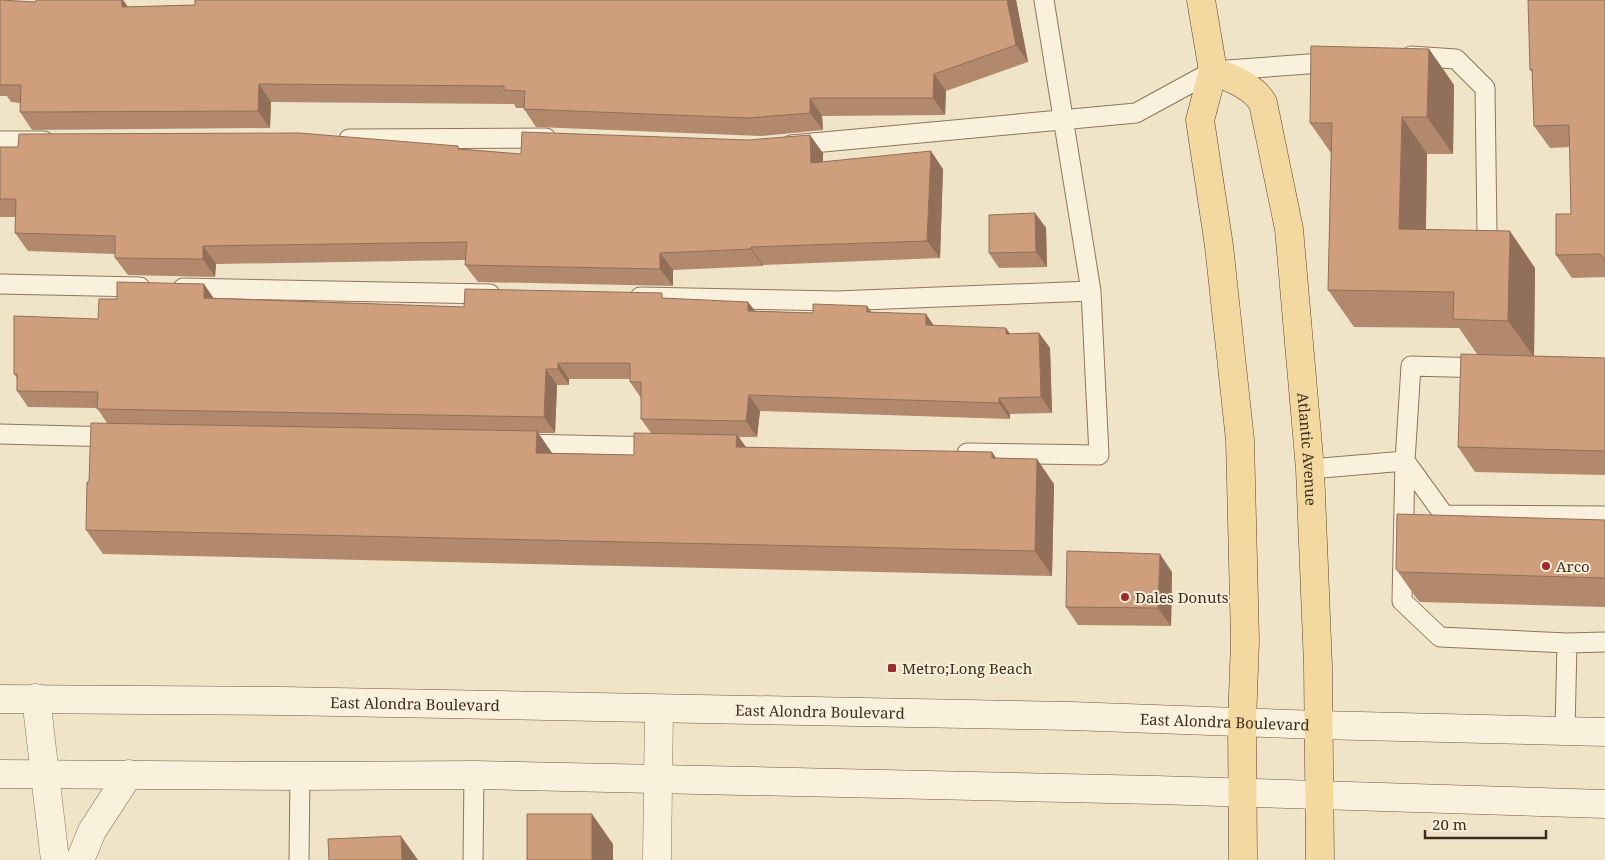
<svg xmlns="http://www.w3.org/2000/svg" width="1605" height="860" font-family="'Noto Serif',serif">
<rect width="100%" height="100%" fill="#f0e4c8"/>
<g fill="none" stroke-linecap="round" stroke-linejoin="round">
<!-- lane casing -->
<g stroke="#8d765c" stroke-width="21">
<path id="lane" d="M 1411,56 L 1456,59 L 1485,88 L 1487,233
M 349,139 L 546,138
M 0,141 L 44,141
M 791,145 L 1136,113 L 1213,71 L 1336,62
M 0,284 L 140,287
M 183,288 L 490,294
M 640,297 L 837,301 L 1091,291
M 1485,368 L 1411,366 L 1405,461 L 1444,515 L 1605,516
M 0,434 L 115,437
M 523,444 L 660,447
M 967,453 L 1099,455 L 1091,291 L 1044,0
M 1310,469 L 1405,461 L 1402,601 L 1440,637 L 1567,643 L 1565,731
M 1567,643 L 1605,642
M 299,860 L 300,776
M 473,860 L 474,775"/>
</g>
<!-- street casing -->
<g stroke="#8d765c" stroke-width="29">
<path id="street" d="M 36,698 L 55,860
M 80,860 L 92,831 L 129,774
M 657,860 L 659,709"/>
</g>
<!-- secondary casing -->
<g stroke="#6f573f" stroke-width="29">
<g id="secondary">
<path id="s1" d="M 0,699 L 282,701 L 1071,716 L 1318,725 L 1605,732"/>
<path d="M 0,774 L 300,776 L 474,775 L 1156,790 L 1605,804"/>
</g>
</g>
<!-- primary casing -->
<g stroke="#5b4430" stroke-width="29">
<g id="primary">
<path d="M 1201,0 L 1213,71 L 1200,120 L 1219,246 L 1240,440 L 1245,641 L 1242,722 L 1243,860"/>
<path id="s2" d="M 1213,71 C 1232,79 1252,85 1263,103 L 1289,229 L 1310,469 L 1318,666 L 1320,860"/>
</g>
</g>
<!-- lane -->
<use href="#lane" stroke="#faf1dc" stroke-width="19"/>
<!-- street -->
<use href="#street" stroke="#faf1dc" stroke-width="28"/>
<!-- secondary -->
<use href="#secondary" stroke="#faf1dc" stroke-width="28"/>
<!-- primary -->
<use href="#primary" stroke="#f3d9a0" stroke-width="28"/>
</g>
<!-- wall -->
<path fill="#b2896c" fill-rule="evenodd" d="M 36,0 L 123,0 L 128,7 L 195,5 L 647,0 L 1016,0 L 1028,62 L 946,91 L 945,115 L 822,116 L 823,130 L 761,136 L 536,127 L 524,109 L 524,108 L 516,108 L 514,104 L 271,102 L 270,128 L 32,130 L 20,112 L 20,103 L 11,102 L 7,96 L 0,96 L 0,6 L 36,2 Z
M 1605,0 L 1605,277 L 1572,278 L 1556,255 L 1571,214 L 1570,147 L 1550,148 L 1534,126 L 1532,72 L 1530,70 Z
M 1429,49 L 1454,85 L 1453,154 L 1427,154 L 1426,229 L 1535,268 L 1534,356 L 1605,358 L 1605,475 L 1475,472 L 1458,447 L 1477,354 L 1459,328 L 1354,327 L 1328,290 L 1331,153 L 1310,123 Z
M 0,147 L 461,149 L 521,154 L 823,153 L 823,162 L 943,169 L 940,258 L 763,265 L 763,266 L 673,270 L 673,286 L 478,282 L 465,265 L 465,260 L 216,264 L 215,277 L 128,275 L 115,258 L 115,254 L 28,251 L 15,233 L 16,217 L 0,217 Z
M 1035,213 L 1046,228 L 1047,267 L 999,268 L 989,253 Z
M 214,298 L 464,307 L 666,299 L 755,311 L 813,313 L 872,313 L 934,326 L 1010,334 L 1039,333 L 1050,348 L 1052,413 L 1010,414 L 1010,419 L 760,411 L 757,437 L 739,437 L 746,447 L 996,458 L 1054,484 L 1052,576 L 103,554 L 86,530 L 89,482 L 107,423 L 97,408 L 28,407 L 17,391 L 17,378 L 14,374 L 98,319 L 117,299 ZM 569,379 L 630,379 L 630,382 L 641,398 L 641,419 L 651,433 L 634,455 L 552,453 L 538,433 L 555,433 L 557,385 L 569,385 Z
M 1605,520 L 1605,607 L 1420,602 L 1417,599 L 1396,569 Z
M 1172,572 L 1171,626 L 1078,625 L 1066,607 Z"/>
<!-- shaded-wall -->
<path fill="#916f58" d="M 122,0 L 123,0 L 134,16 L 122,7 Z
M 1007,0 L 1016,0 L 1028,62 L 1016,45 Z
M 1429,49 L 1454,85 L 1453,154 L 1427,117 Z
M 934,74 L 946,91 L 945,115 L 933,98 Z
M 259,84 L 271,102 L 270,128 L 258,111 Z
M 810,98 L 822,116 L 823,130 L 810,113 Z
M 1402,117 L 1427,154 L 1425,266 L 1399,229 Z
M 810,135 L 823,153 L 823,181 L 811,163 Z
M 931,151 L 943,169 L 940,258 L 927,241 Z
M 1035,213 L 1046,228 L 1047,267 L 1036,252 Z
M 1510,231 L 1535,268 L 1534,357 L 1508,321 Z
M 203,246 L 216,264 L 215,277 L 203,259 Z
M 751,247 L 763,265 L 763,266 L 751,249 Z
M 660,253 L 673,270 L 673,286 L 660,269 Z
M 204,284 L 215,300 L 204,298 Z
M 748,302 L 760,317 L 748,311 Z
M 867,306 L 878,322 L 867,312 Z
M 926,314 L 937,330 L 926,325 Z
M 1006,328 L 1017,344 L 1006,334 Z
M 1039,333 L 1050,348 L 1052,413 L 1041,397 Z
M 558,363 L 569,379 L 569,385 L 558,369 Z
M 546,369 L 557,385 L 555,433 L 544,417 Z
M 749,395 L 760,411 L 757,437 L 746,421 Z
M 999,398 L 1010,414 L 1010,419 L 999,403 Z
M 537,431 L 554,456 L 536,453 Z
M 737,435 L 755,460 L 736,447 Z
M 992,452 L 1009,477 L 992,458 Z
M 1037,459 L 1054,484 L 1052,576 L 1035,551 Z
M 1160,554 L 1172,572 L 1171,626 L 1158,608 Z
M 592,814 L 613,844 L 613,860 L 592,860 Z
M 401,836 L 418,860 L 402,860 Z"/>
<!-- building -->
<path fill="#cf9f7d" stroke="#916f58" d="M 0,0 L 36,2 L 36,0 L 122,0 L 122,7 L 195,5 L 195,0 L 1007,0 L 1016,45 L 934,74 L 933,98 L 810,98 L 810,113 L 748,118 L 524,109 L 525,91 L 504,90 L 504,86 L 259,84 L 258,111 L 20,112 L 21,85 L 0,85 Z
M 1528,0 L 1605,0 L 1605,260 L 1600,254 L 1556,255 L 1556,214 L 1571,214 L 1569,125 L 1534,126 L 1532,69 L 1530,70 Z
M 1311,46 L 1429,49 L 1427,117 L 1402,117 L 1399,229 L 1510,231 L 1508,321 L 1453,319 L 1454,292 L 1328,290 L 1332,123 L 1310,123 Z
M 522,132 L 748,140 L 810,135 L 811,163 L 931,151 L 927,241 L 751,247 L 751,249 L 660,253 L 660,269 L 465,265 L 467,242 L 203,246 L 203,259 L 115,258 L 115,236 L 15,233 L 16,199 L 0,199 L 0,147 L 18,147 L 19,134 L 299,133 L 458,146 L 458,149 L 521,154 Z
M 1035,213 L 1036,252 L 989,253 L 989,215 Z
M 117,282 L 204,284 L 204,298 L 464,307 L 465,289 L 662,293 L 662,298 L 748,302 L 748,311 L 813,313 L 813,304 L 867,306 L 867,312 L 926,314 L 926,325 L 1006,328 L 1006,334 L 1039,333 L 1041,397 L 999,398 L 999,403 L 749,395 L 746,421 L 641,419 L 641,382 L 630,382 L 630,363 L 558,363 L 558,369 L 546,369 L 544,417 L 97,409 L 98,392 L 17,391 L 17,374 L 14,374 L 14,316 L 98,319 L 99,299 L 117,299 Z
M 1461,354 L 1605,358 L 1605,451 L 1458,447 Z
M 91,423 L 537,431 L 536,453 L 634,455 L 634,433 L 737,435 L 736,447 L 992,452 L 992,458 L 1037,459 L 1035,551 L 86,530 L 87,482 L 89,482 Z
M 1397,514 L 1605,520 L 1605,578 L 1399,572 L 1396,569 Z
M 1067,551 L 1160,554 L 1158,608 L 1066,607 Z
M 527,814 L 592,814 L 592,860 L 527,860 Z
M 401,836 L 402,860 L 329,860 L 328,839 Z"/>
<!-- markers -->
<g fill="#9e2a2b" stroke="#f7eed8" stroke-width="2">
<circle cx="1546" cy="566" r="5"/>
<circle cx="1125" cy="597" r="5"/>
<rect x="887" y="663" width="10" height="10" rx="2.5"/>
</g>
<g text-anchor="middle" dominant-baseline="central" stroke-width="4" stroke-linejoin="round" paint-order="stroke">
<!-- street labels -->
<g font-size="15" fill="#3d2e20" stroke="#f7eed8">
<text stroke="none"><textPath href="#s2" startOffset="410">Atlantic Avenue</textPath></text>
<text stroke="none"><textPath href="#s1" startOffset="415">East Alondra Boulevard</textPath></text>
<text stroke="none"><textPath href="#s1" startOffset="820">East Alondra Boulevard</textPath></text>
<text stroke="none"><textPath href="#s1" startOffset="1225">East Alondra Boulevard</textPath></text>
</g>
<!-- poi labels -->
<g font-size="15" fill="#3d2e20" stroke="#f7eed8" text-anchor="start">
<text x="1556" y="566">Arco</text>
<text x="1135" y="597">Dales Donuts</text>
<text x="902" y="668">Metro;Long Beach</text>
</g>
</g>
<!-- scale -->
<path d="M1425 830v8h121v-8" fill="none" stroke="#3d2e20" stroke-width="2.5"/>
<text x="1432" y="830" font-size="15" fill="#3d2e20" stroke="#f7eed8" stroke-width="4" paint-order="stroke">20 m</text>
</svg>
